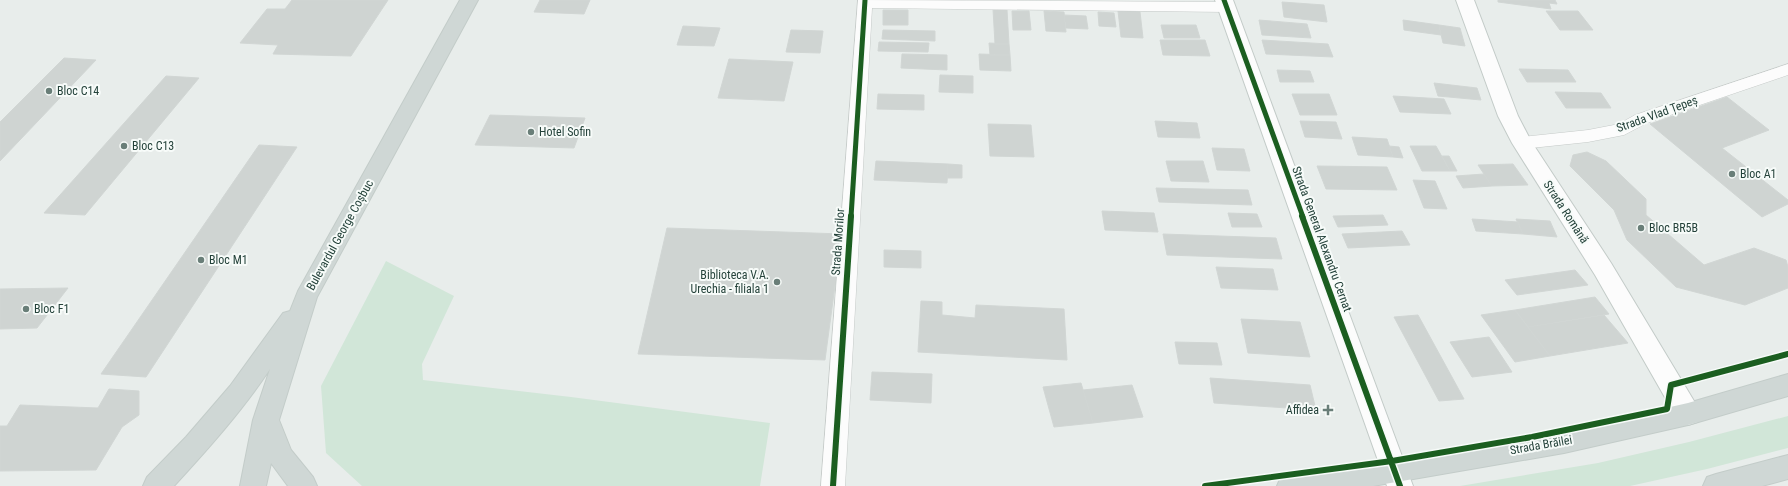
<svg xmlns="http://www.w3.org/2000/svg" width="1788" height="486" font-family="'Roboto Condensed',sans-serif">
<rect width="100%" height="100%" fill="#e8edeb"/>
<!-- green -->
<path fill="#d1e6d8" d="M 386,261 L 454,296 L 422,364 L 423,380 L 571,397 L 770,423 L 760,486 L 362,486 L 326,453 L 321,386 Z
M 1788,416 L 1788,448 L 1707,469 L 1630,486 L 1460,486 L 1598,463 L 1689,442 Z"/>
<!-- building -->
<path fill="#cfd4d2" stroke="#d1d6d4" d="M 292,0 L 388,0 L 351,56 L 273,54 L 278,45 L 240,43 L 267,9 L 285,9 Z
M 540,0 L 590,0 L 584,14 L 534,12 Z
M 1498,0 L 1555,0 L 1557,4 L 1549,3 L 1551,9 L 1498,2 Z
M 1282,2 L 1324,5 L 1327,22 L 1284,17 Z
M 993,9 L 1007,10 L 1009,44 L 995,44 Z
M 883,10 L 908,10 L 908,25 L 883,25 Z
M 1012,11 L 1029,11 L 1031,30 L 1013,30 Z
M 1044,11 L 1064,12 L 1066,32 L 1046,31 Z
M 1118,11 L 1140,12 L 1143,38 L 1121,37 Z
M 1546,11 L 1578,11 L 1593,30 L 1560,30 Z
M 1098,12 L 1114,13 L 1116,27 L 1099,26 Z
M 1064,15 L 1086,16 L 1088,29 L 1066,28 Z
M 1259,20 L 1307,24 L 1311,38 L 1262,35 Z
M 1403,20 L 1439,25 L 1441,35 L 1404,30 Z
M 1161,25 L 1196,25 L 1200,38 L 1164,38 Z
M 1439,25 L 1460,28 L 1465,46 L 1443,43 Z
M 683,26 L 720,28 L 714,46 L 677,45 Z
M 791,30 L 823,31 L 820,53 L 786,52 Z
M 883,30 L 935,31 L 935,41 L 882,39 Z
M 1160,40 L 1205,40 L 1210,56 L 1163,55 Z
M 1262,40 L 1328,44 L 1333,57 L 1266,54 Z
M 879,42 L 929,43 L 928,52 L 878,51 Z
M 989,43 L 1009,44 L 1010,55 L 990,55 Z
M 902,54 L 947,55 L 947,70 L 901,68 Z
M 979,54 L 1010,55 L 1011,71 L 980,70 Z
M 64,58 L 96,60 L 0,161 L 0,122 Z
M 729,59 L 793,62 L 784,101 L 718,98 Z
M 1519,69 L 1568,70 L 1576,82 L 1527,82 Z
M 1277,70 L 1310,71 L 1314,82 L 1280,82 Z
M 940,75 L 973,76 L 973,93 L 939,92 Z
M 166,76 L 199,78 L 85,215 L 44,213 Z
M 1434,83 L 1477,88 L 1481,100 L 1438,96 Z
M 1555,92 L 1601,93 L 1611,108 L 1566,108 Z
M 878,94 L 924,95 L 924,110 L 877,109 Z
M 1292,94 L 1329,94 L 1337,115 L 1300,115 Z
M 1393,96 L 1444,99 L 1451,114 L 1400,112 Z
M 1727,97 L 1769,130 L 1722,148 L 1788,200 L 1788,204 L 1762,217 L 1650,124 Z
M 490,115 L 585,118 L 574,148 L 475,145 Z
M 1155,121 L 1197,123 L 1200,138 L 1158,137 Z
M 1300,121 L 1336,122 L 1342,139 L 1305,137 Z
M 988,124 L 1031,125 L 1034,157 L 990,156 Z
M 1352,137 L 1387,139 L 1393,157 L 1358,155 Z
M 259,145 L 297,147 L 146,377 L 101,374 Z
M 1389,146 L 1399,147 L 1403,158 L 1393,157 Z
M 1410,146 L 1436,146 L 1450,171 L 1422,171 Z
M 1212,148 L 1244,149 L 1250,171 L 1217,170 Z
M 1587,152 L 1606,161 L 1646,199 L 1646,215 L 1704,265 L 1754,248 L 1786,260 L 1788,267 L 1788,288 L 1745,305 L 1676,287 L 1627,240 L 1614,210 L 1570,166 L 1573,155 Z
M 1442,156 L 1449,156 L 1457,171 L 1450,171 Z
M 876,161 L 948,164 L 947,183 L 874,180 Z
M 1166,161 L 1203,161 L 1209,182 L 1171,181 Z
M 948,164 L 962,165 L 962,178 L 947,178 Z
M 1513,164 L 1528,185 L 1492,186 L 1478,165 Z
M 1317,166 L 1387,167 L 1397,190 L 1326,189 Z
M 1484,174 L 1492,186 L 1463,188 L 1456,176 Z
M 1413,180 L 1435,181 L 1447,209 L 1424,208 Z
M 1156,188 L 1248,190 L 1252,205 L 1159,202 Z
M 1102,211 L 1154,213 L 1158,232 L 1105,230 Z
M 1228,213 L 1257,214 L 1262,227 L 1232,227 Z
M 1383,215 L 1388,225 L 1338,227 L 1333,216 Z
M 1472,219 L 1518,222 L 1523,234 L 1476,231 Z
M 1516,219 L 1550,221 L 1557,237 L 1523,234 Z
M 667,228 L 842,234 L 825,360 L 638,354 Z
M 1402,231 L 1410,245 L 1348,248 L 1342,234 Z
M 1163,234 L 1276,238 L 1282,259 L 1167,255 Z
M 884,250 L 921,251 L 921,268 L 884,267 Z
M 1216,267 L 1273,269 L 1278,290 L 1221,288 Z
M 1575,270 L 1588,285 L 1517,295 L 1505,280 Z
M 68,288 L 37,328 L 0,329 L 0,289 Z
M 1595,297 L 1609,314 L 1528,327 L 1515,310 Z
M 921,301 L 942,302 L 942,315 L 975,318 L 976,305 L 1064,309 L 1067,360 L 918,352 Z
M 1515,310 L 1550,356 L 1515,362 L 1481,315 Z
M 1418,315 L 1464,399 L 1439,401 L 1394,317 Z
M 1604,315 L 1628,343 L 1550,356 L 1528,327 Z
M 1241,319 L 1300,322 L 1310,357 L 1248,353 Z
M 1489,337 L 1512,372 L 1472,377 L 1450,342 Z
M 1175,342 L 1217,343 L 1222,365 L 1179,364 Z
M 872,372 L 932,374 L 931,403 L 870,400 Z
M 1210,378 L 1310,385 L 1316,410 L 1214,403 Z
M 1081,383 L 1093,423 L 1054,427 L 1043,387 Z
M 1132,385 L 1143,417 L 1093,423 L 1083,390 Z
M 109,389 L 139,391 L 139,415 L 122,427 L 96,470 L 0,471 L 0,426 L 7,426 L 20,405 L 98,408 Z"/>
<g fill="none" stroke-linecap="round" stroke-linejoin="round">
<!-- street casing -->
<g stroke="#c5cac8" stroke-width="1">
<path id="street" d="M 858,0 L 1227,2 L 1232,4 L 1235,7 L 1232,10 L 1227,12 L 872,8 L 845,486 L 821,486 Z
M 1788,64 L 1788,75 L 1647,123 L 1624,135 L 1588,142 L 1522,149 L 1516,147 L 1513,143 L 1516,139 L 1522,137 L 1588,130 L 1619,124 L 1635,115 Z"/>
</g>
<!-- secondary casing -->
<g stroke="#c3cbc8" stroke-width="2">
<path id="secondary" d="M 1215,0 L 1233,0 L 1413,486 L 1387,486 Z
M 1456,0 L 1474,0 L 1518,116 L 1531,141 L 1611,263 L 1697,406 L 1701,414 L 1697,422 L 1688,425 L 1679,422 L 1595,275 L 1512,143 L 1498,116 Z"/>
</g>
<!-- primary casing -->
<g stroke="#c3ccc9" stroke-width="2">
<path id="primary" d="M 460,0 L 478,0 L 317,297 L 279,420 L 291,450 L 313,477 L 317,486 L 288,486 L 271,463 L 266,486 L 240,486 L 253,420 L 270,369 C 242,411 208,449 174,486 L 143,486 L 147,477 L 186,437 L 230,386 L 283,313 L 290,311 L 298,291 Z
M 1788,374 L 1788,396 L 1688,425 L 1564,453 L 1373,486 L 1277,486 L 1281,477 L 1290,474 L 1337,468 L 1564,431 L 1688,403 Z
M 1788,455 L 1788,479 L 1762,486 L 1703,486 L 1707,477 L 1716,474 Z"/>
</g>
<!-- street -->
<use href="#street" fill="#fcfcfc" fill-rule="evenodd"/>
<!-- secondary -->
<use href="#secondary" fill="#fcfcfc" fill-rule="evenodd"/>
<!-- primary -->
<use href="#primary" fill="#cfd7d5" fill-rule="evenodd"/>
<!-- cycleway-far1 casing -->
<g stroke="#f7fbf9" stroke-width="7">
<path id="cycleway-far1" d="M 1224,0 L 1303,217
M 851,217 L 865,0"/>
</g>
<!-- cycleway casing -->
<g stroke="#f7fbf9" stroke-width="9">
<path id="cycleway" d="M 1302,216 L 1400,486
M 833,486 L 851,216
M 1205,486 L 1392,461 L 1532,437 L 1667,409 L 1671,385 L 1788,354"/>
</g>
<!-- cycleway-far1 -->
<use href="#cycleway-far1" stroke="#1b5e20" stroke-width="5"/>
<!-- cycleway -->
<use href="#cycleway" stroke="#1b5e20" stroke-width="6"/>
</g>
<!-- markers -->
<g fill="#697e78" stroke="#f7fbf9" stroke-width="1.5">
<circle cx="49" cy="91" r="4"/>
<circle cx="531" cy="132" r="4"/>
<circle cx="124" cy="146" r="4"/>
<circle cx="1732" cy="174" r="4"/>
<circle cx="1641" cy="228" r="4"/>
<circle cx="201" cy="260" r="4"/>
<circle cx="777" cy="282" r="4"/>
<circle cx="26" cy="309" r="4"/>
<path d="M1326 404h4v4h4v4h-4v4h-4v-4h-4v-4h4z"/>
</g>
<g text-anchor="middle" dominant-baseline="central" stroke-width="4" stroke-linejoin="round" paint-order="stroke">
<!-- poi labels -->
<g font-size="12" fill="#24423a" stroke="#f7fbf9" text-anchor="start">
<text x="57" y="91">Bloc C14</text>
<text x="539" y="132">Hotel Sofin</text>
<text x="132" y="146">Bloc C13</text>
<text x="1740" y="174">Bloc A1</text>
<text x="1649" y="228">Bloc BR5B</text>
<text x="209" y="260">Bloc M1</text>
<text x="769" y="275" text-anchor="end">Biblioteca V.A.<tspan x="769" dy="14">Urechia - filiala 1</tspan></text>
<text x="34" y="309">Bloc F1</text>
<text x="1319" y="410" text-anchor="end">Affidea</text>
</g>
<!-- street labels -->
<g font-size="12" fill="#24423a" stroke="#f7fbf9">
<text transform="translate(1657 114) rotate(-20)">Strada Vlad Țepeș</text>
<text transform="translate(1566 212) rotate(57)">Strada Română</text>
<text transform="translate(340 235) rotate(-61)">Bulevardul George Coșbuc</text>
<text transform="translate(1322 239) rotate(70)">Strada General Alexandru Cernat</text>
<text transform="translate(838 242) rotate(-86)">Strada Morilor</text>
<text transform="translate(1541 445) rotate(-10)">Strada Brăilei</text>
</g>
</g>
</svg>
